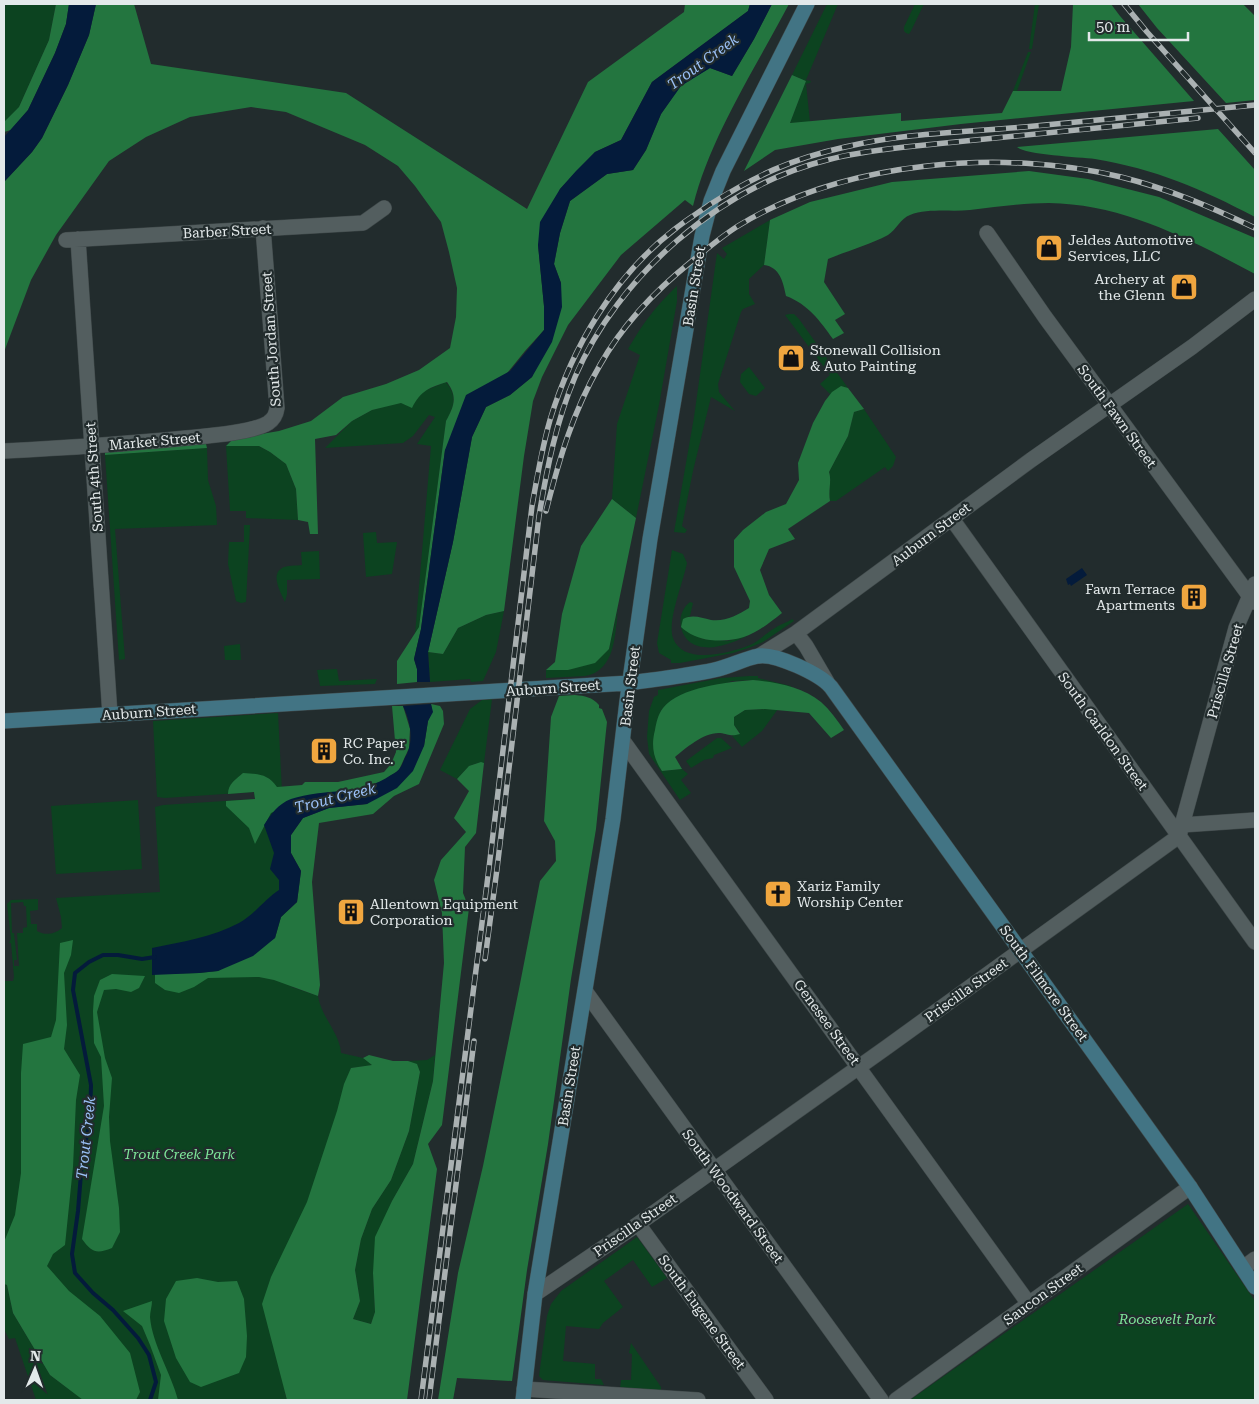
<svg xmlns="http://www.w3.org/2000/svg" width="1259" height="1404" font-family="'Roboto Serif',serif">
<rect width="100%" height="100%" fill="#222c2d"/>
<!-- green -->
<path fill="#0c4320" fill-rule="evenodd" d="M 6,4 L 56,4 L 49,40 L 19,107 L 4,124 L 4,11 Z
M 827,4 L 838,4 L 806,80 L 811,81 L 810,83 L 806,84 L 810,122 L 790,123 L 806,81 L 792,75 Z
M 915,4 L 924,4 L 911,31 L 909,34 L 906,33 L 904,31 L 904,27 Z
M 1035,4 L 1039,4 L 1032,49 L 1029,49 Z
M 1028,52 L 1031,52 L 1017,91 L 1013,91 Z
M 770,220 L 764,265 L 749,279 L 749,294 L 755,304 L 743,309 L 741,312 L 718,384 L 719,392 L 735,411 L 711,397 L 693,471 L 682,526 L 687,530 L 685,533 L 674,532 L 694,417 L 717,253 L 724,259 L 727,254 L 722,248 Z
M 677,286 L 677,301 L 659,405 L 636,518 L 612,499 L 617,424 L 640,355 L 628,349 C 644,322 654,308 677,286 Z
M 789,314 L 794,314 L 799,319 L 848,388 L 841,386 L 831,395 L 820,384 L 830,375 L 785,315 Z
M 749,367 L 765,388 L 756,396 L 749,394 L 740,382 L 741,374 Z
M 446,382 C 458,397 454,406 446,422 L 419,627 L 415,634 L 431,446 L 417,444 L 435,417 L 429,415 L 413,436 L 403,443 L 325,448 L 352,421 L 372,410 L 417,397 L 424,391 Z
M 864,409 L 896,457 L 893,466 L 888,471 L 885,467 L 836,501 L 830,501 C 828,490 832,481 829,472 L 848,436 L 854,412 Z
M 226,446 L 259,446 L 270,452 L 286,464 L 296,489 L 298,520 L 246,518 L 246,511 L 230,511 Z
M 207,448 L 208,480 L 216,506 L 217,525 L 115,529 L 125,659 L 119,660 L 105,455 Z
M 244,525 L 250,525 L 246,602 L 241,603 L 236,601 L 228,564 L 229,542 L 244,542 Z
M 376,532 L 377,543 L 397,542 L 392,574 L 366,577 L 363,533 Z
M 672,550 L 683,554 L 687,563 C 683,583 667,621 673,638 C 683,666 730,653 750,645 C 759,641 766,633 775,628 C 780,624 787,623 792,619 L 794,621 L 763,642 L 751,647 L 733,653 L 680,663 L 671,663 L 671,660 L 659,653 L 657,643 Z
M 319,551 L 320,579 L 287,580 L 287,594 L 285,602 C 281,593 270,575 282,568 C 287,565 296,566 302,565 L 301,552 Z
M 690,602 L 693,603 L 690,616 L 683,619 L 703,639 L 727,641 L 748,636 C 733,642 715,651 698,646 C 679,641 674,614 690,602 Z
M 618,609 C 615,633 616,671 585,676 C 572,677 559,677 546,678 L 546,670 L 568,670 L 609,649 Z
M 504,611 L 496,652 L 483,681 L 471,682 L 470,679 L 430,682 L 428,652 L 443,654 L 458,628 L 486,615 Z
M 240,644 L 241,660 L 225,660 L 224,646 Z
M 337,669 L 339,681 L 377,679 L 375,684 L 320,686 L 317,670 Z
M 750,676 L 758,676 L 758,678 L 791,686 L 791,687 L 754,680 L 732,681 L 662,709 C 654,731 648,750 662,771 L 682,769 L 688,774 L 681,780 L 691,793 L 680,800 L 649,754 L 647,737 L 649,711 L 654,697 L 658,695 L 658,690 L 721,678 Z
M 492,699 L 484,763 C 472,761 464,771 457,779 L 440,770 L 470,709 L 482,700 Z
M 765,709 L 778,709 L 762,731 L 742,747 L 732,736 L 740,733 L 734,725 L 734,717 L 745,710 Z
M 278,713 L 292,987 L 318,996 C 321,1017 340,1033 341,1053 L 363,1058 L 373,1065 L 351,1068 L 285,1393 L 287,1400 L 36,1400 L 15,1338 L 9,1339 L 4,1329 L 4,1284 L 7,1285 L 13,1313 L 50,1375 L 70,1390 L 6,1237 L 4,1242 L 4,981 L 13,981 L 14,977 L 11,943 L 9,943 L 11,939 L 7,904 L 11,900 L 38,899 L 38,910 L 30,911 L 31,924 L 37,924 L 37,931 C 46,936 55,934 62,928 L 61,917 L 56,898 L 160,892 L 155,807 L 163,805 L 255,799 L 254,792 L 165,798 L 157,797 L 153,721 ZM 23,902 L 24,906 L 26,906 L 27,927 L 23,928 L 23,933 L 17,933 L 19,966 L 14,966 L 14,960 L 17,960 L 14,933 L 12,933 L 11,903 Z
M 717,738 L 721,738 L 732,748 L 714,755 L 713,758 L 704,760 L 691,768 L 686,761 Z
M 138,800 L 142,869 L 56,874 L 51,806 Z
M 435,1055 L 433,1081 L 413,1164 L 392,1201 L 373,1273 L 375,1312 L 371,1324 L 353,1319 L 360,1301 L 355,1270 L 361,1239 L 372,1209 L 391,1180 L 409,1131 L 420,1072 L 417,1065 L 408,1061 L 427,1060 Z
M 1188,1204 L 1255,1301 L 1255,1400 L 910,1400 Z
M 637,1237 L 667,1278 L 652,1287 L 633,1260 L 604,1281 L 623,1307 L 603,1323 L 599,1329 L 566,1326 L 563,1361 L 595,1364 L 595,1379 L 601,1379 L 604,1385 L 543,1380 L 539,1376 L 547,1316 L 551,1304 L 561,1291 Z
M 631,1343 L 661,1387 L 661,1391 L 620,1389 L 621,1380 L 631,1380 L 632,1354 L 629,1353 Z"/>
<!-- forest -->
<path fill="#23753f" d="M 56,4 L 69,4 L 66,24 L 55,53 L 28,110 L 11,130 L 4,132 L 4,122 L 19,107 L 49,40 Z
M 96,4 L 134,4 L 151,64 L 346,93 L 527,209 L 588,82 L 684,12 L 685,4 L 750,4 L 748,11 L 652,82 L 621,140 L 595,152 L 560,189 L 538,245 L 544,306 L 544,330 L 525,351 L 445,450 L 421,629 L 414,659 L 417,669 L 417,682 L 397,684 L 397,661 L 419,627 L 446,421 C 454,406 458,397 447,382 C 429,388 421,390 412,408 L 401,403 L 372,410 L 352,421 L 336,435 L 315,439 L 318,534 L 310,534 L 308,522 L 298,520 L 296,489 L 286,464 L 270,452 L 259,446 L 226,446 L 233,439 L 279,431 L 311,421 L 343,397 L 386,384 L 419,370 L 450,348 L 456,317 L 457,288 L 449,252 L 441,222 L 415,186 L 398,166 L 365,145 L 286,112 L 251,107 L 190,117 L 146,137 L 109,161 L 56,235 L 31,280 L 4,352 L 4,182 L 32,152 L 42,138 L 68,85 L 89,35 Z
M 772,4 L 789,4 C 756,67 710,137 693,206 L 685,200 L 621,255 L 568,325 L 542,377 L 533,401 L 524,456 L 504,611 L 486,615 L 458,628 L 443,654 L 428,652 L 453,542 L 472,437 L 486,407 L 510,395 L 532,377 L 561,283 L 554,264 L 560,233 L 570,201 L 607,174 L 633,170 L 646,150 L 661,114 L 681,85 L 710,68 L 732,76 L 754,39 Z
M 1073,4 L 1111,4 L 1120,16 L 1194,101 L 961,124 L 838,139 L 775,150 L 744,171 L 792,75 L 806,81 L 790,123 L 901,113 L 901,121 L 1002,113 L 1013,91 L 1061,91 L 1071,47 Z
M 1138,4 L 1243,4 L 1255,16 L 1255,100 L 1226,103 L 1157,28 Z
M 1218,129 L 1255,170 L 1255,217 C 1202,189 1155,169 1095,159 C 1079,157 1026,155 1017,147 Z
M 1029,171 L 1088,179 L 1159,197 L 1255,238 L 1255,274 C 1191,240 1124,204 1049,203 C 1023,203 997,207 970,210 C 951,212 928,208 910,215 C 901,218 896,230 888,235 C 869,245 847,251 828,259 L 824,282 L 845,314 L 835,320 L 844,333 L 833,339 C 820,321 808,304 786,296 C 783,282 780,267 764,265 L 770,220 L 810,202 L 892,182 Z
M 841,386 L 848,388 L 864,409 L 854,412 L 848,436 L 829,472 C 832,481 828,490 830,501 L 788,529 L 795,539 L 769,549 L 760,570 L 769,595 L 782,613 C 757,633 742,643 710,640 C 700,639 688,634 681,627 L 683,619 C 693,614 701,618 711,620 C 725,622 738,615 749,608 L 750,601 L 734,567 L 734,540 L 743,530 L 766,512 L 786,504 L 799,480 L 798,463 L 813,423 L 825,401 L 832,392 Z
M 206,444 L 207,448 L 105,455 L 105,451 Z
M 612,499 L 636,518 L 609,649 L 595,663 L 568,670 L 546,670 L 555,662 L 562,614 L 581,546 Z
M 753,680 C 776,682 803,687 821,702 C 830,710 837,720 844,730 L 831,738 L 809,713 L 765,709 L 745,710 L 734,717 L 734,725 L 740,734 C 730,737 729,734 720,733 C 704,732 686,748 675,757 L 682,769 L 662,771 C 653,758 651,745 655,730 C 656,724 658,714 663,708 C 680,687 727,682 753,680 Z
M 575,695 C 585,696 592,697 599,705 L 599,708 L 602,709 L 607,722 L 606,731 L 596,829 L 571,979 L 548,1144 L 527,1270 L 512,1381 L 457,1378 L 453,1400 L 438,1400 L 458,1273 L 483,1166 L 519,989 L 540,881 L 556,861 L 555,841 L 544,821 L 551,717 L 559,696 Z
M 431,704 L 440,706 L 443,711 L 444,724 L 419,784 L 394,796 L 373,814 L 319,823 L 312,882 L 320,985 L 318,996 L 274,980 L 259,977 L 208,978 L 194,987 L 179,993 L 165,990 L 155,983 L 155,974 L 199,973 L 218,971 L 275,938 L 281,917 L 297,902 L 301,871 L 291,853 L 291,835 L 303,818 L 329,808 L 367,804 L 424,746 L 428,721 L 432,712 Z
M 392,706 L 403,706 L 410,729 L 409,748 L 399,770 L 383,781 L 355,790 L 316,794 L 271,813 L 255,844 L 249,828 L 226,806 L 226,801 L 255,799 L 254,792 L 228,794 C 228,784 236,779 243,773 C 258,774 268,774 277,787 L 302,785 L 305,782 L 338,782 L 384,772 L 391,764 L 396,752 Z
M 481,762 L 484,763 L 476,833 L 465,847 L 463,893 L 469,908 L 442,1125 L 428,1144 L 437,1169 L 407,1400 L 287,1400 L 262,1304 L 271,1277 L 307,1202 L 337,1111 L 344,1084 L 351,1068 L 372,1065 L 363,1058 L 369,1055 L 393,1061 L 408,1061 L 417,1064 L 420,1072 L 409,1131 L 391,1180 L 372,1209 L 361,1239 L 355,1270 L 360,1301 L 353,1319 L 371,1324 L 375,1312 L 373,1273 L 375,1237 L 392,1201 L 413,1164 L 433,1081 L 444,963 L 442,913 L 434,880 L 441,860 L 466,832 L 454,818 L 469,791 L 457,779 L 469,766 Z
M 73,940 L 71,955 L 64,973 L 67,1025 L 64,1049 L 80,1075 L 76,1100 L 73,1167 L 65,1245 L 53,1254 L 47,1266 L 69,1291 L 100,1316 L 130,1353 L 140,1392 L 136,1400 L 83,1400 L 50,1375 L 13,1313 L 7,1285 L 4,1284 L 4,1242 L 15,1215 L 21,1173 L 21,1073 L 23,1044 L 51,1037 L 56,1020 L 60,943 Z
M 112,974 L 145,976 L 139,988 L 131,992 L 116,989 L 104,990 L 97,1012 L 105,1058 L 112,1078 L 109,1117 L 110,1141 L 119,1208 L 120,1232 L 112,1248 C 97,1254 92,1253 82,1239 L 104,1106 L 101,1057 L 94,1043 L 93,1011 L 94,996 L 100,980 Z
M 197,1278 L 218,1282 L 237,1281 L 244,1299 L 247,1336 L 246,1357 L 239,1373 L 201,1387 L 190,1382 L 176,1358 L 164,1321 L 166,1299 L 176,1281 Z
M 152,1301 C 152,1306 150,1312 150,1317 C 152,1344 171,1373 178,1400 L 158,1400 L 161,1375 L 150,1345 L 142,1326 L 123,1311 Z"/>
<!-- water -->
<path fill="#041b3b" d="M 69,4 L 96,4 L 89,35 L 68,85 L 42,138 L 32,152 L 4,182 L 4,137 L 28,110 L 55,53 L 66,24 Z
M 750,4 L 772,4 L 754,39 L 732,76 L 710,68 L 681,86 L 661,114 L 646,150 L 633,170 L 607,174 L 570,201 L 560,233 L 554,264 L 561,283 L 562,307 L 552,342 L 532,377 L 510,395 L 486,407 L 472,437 L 453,542 L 428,652 L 430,682 L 417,682 L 417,669 L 414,659 L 421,629 L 445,450 L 466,395 L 510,371 L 544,330 L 544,306 L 538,245 L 540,222 L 560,189 L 576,171 L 595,152 L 621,140 L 652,82 L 748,11 Z
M 1082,568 L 1087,575 L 1071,586 L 1070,584 L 1068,585 L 1066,579 Z
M 431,704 L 433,712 L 428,721 L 424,746 L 413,771 L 397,788 L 367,804 L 329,808 L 303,818 L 291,835 L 291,853 L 301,871 L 297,902 L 281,917 L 275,938 L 253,956 L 218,971 L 199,973 L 152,975 L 152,948 C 181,942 213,937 239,923 C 254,915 265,899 279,890 L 279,880 L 270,869 L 274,853 L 264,825 C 271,814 278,804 291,799 C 324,788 362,796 391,775 C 395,773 398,771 400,768 C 403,764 404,758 407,754 C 414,738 410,721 403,706 Z"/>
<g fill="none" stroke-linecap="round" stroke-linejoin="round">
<!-- stream -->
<path stroke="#041b3b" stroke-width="4" d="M 150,1400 L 156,1382 L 149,1355 L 138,1338 L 113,1310 L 93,1293 L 75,1273 L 72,1254 L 78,1211 L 82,1161 L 90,1119 L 91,1085 L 73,990 L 75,973 L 89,962 L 103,955 L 118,955 L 142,959 L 155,957"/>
<!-- street casing -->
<g stroke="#3f4849" stroke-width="16">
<path id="street" d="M 987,233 L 1045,317 L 1254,602
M 78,239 L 110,715
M 66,240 L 363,223 L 384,208
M 4,451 C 65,448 125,444 186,438 C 206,436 252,433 268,423 C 274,419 276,415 277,408 L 263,228
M 952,519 L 1255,942
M 796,633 L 806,646 L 827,682
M 759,656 L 796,633 L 1031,460 L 1192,347 L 1255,299
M 623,741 L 1029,1304
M 1182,825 L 1255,820
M 585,991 L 881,1400
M 638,1224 L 766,1400
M 1243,1268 L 1255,1259
M 535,1294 L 638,1224 L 887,1047 L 1179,836 L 1236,628 L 1255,584
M 524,1389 L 698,1400
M 896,1400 L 1190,1187"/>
</g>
<!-- secondary casing -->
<g stroke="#3f4849" stroke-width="16">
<path id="secondary" d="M 4,721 L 629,683 C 658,679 686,676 714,670 C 729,667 743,659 758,656 C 775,653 820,674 831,687 L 1190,1187 L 1255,1287
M 523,1400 L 535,1294 L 613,819 L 627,701 L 650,539 L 702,236 L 711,201 L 723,171 L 807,4"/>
</g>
<!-- street -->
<use href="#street" stroke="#535e5f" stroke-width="15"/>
<!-- secondary -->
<use href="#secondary" stroke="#427484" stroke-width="15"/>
<!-- rail casing -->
<g stroke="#aab1b2" stroke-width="5.5">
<path id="rail" d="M 1124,4 L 1147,32 L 1255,153
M 546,511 C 559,460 573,411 600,365 C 623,324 656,290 692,261 C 707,249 722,236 738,226 C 844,161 1002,148 1121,177 C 1169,189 1211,207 1255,228
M 485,959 L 497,869 L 539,516 C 547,468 556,422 575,377 C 618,276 720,187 827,160 C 852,153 879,150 905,147 L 1198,118
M 421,1400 L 489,868 L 532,506 C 537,477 542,448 550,420 C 572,347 614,276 675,229 C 686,220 698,213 709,205 C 755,176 791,159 845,147 C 903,133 965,132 1024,127 C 1101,120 1178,113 1255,105
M 429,1400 L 474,1041"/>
</g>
<!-- rail -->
<use href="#rail" stroke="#222c2d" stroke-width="4" stroke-dasharray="11" stroke-linecap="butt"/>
</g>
<!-- icons -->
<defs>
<g id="shop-square" transform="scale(1.4375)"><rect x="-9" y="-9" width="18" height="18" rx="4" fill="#f0a63f" stroke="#222c2d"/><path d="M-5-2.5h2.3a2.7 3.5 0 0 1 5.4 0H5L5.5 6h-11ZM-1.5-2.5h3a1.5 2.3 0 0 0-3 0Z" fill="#111"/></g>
<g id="building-square" transform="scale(1.4375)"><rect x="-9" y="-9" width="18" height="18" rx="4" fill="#f0a63f" stroke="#222c2d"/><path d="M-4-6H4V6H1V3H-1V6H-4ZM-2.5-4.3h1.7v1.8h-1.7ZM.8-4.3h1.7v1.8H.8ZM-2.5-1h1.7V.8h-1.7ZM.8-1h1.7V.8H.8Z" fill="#111"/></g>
<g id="church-square" transform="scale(1.4375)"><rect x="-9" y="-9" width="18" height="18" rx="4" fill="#f0a63f" stroke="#222c2d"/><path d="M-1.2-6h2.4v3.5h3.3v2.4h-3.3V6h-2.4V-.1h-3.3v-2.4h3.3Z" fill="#111"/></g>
</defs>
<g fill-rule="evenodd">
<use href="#shop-square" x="1049" y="248"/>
<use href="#shop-square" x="1184" y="287"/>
<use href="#shop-square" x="791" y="358"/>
<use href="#building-square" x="1194" y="597"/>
<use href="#building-square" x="324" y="751"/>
<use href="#church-square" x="778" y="894"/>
<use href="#building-square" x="351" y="912"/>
</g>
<g text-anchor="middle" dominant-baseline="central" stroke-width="4.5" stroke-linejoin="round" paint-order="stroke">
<!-- street labels -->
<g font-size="14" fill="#e3e9ea" stroke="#222c2d">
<text transform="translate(227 231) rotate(-3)">Barber Street</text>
<text transform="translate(694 286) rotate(-81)">Basin Street</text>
<text transform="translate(271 339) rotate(-94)">South Jordan Street</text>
<text transform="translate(1117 416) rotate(54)">South Fawn Street</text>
<text transform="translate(155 441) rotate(-5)">Market Street</text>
<text transform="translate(94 477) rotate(-94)">South 4th Street</text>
<text transform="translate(931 534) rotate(-37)">Auburn Street</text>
<text transform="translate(1225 671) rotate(-74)">Priscilla Street</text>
<text transform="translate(630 686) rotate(-83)">Basin Street</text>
<text transform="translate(553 688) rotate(-4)">Auburn Street</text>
<text transform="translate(149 712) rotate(-4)">Auburn Street</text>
<text transform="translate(1103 731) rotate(54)">South Carldon Street</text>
<text transform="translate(1044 983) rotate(54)">South Filmore Street</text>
<text transform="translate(966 990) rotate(-36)">Priscilla Street</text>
<text transform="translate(827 1022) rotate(54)">Genesee Street</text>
<text transform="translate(569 1086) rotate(-81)">Basin Street</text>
<text transform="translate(733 1196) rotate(54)">South Woodward Street</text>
<text transform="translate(635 1225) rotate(-35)">Priscilla Street</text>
<text transform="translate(1043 1294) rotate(-36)">Saucon Street</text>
<text transform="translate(702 1312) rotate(54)">South Eugene Street</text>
</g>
<!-- poi labels -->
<g font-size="14" fill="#e3e9ea" stroke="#222c2d" text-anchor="start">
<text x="1068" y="240">Jeldes Automotive<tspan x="1068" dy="16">Services, LLC</tspan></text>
<text x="1165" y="279" text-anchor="end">Archery at<tspan x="1165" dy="16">the Glenn</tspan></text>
<text x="810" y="350">Stonewall Collision<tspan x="810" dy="16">&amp; Auto Painting</tspan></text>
<text x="1175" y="589" text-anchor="end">Fawn Terrace<tspan x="1175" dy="16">Apartments</tspan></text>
<text x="343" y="743">RC Paper<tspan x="343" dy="16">Co. Inc.</tspan></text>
<text x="797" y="886">Xariz Family<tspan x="797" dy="16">Worship Center</tspan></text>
<text x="370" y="904">Allentown Equipment<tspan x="370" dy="16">Corporation</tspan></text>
</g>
<!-- park labels -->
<g font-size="14" font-style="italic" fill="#7ee69a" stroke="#222c2d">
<text x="179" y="1154">Trout Creek Park</text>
<text x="1167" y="1319">Roosevelt Park</text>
</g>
<!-- water labels -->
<g font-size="15" font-style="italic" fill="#9bc1f7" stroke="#222c2d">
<text transform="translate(703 62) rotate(-36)">Trout Creek</text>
<text transform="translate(335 798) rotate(-14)">Trout Creek</text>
<text transform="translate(86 1138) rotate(-84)">Trout Creek</text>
</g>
</g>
<!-- border -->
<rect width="1259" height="1404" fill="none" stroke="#e3e9ea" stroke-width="10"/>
<!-- north arrow -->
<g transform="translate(35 1369) rotate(2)" stroke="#222c2d" stroke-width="4" paint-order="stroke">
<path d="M0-4L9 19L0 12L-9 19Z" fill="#e3e9ea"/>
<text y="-8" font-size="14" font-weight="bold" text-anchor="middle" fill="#e3e9ea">N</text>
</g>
<!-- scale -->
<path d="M1089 32v8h99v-8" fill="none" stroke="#e3e9ea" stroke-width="2.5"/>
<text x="1096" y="32" font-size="15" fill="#e3e9ea" stroke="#222c2d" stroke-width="4" paint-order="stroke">50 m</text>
</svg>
